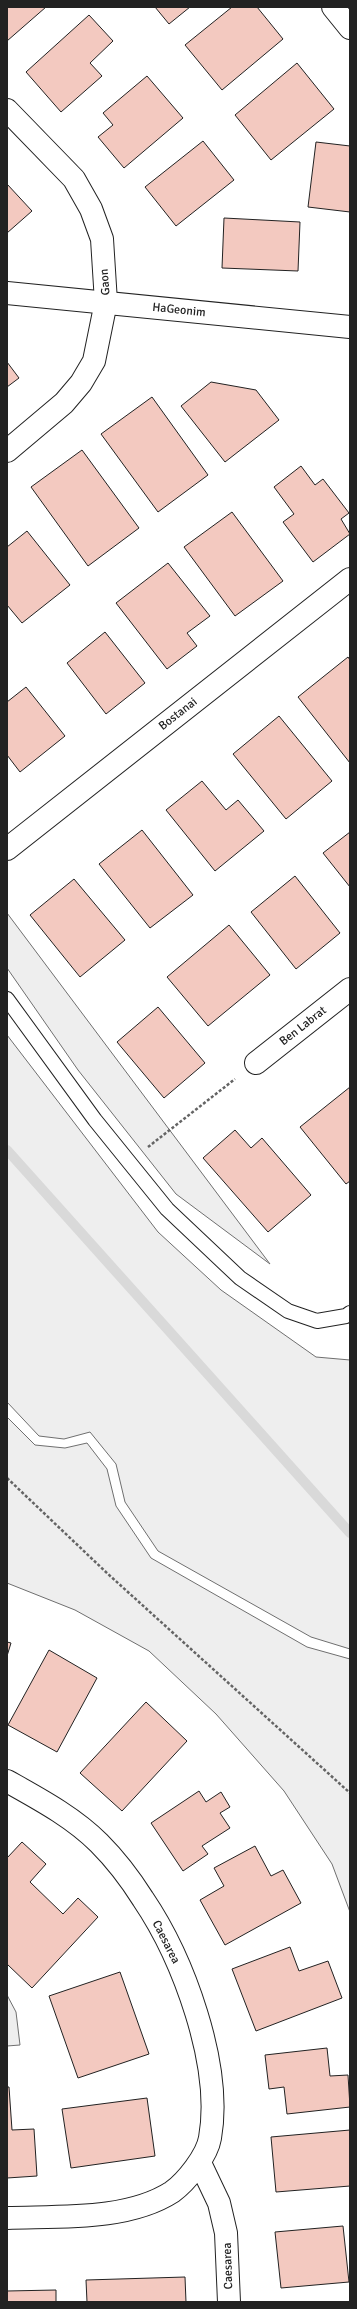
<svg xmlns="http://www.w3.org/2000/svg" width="357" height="2309" font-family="Signika,sans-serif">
<rect width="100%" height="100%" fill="#fff"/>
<!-- green -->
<path fill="#eee" stroke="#6f6f6f" d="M 7,913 L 270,1264 L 176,1194 L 78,1070 L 7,968 Z
M 7,1035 L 158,1232 L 221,1290 L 316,1357 L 350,1360 L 350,1649 L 311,1637 L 158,1551 L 125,1502 L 116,1464 L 90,1432 L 64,1439 L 39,1436 L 7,1402 Z
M 7,1417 L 35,1445 L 65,1448 L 87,1443 L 107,1469 L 116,1506 L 151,1558 L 307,1647 L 350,1659 L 350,1912 L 332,1864 L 284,1791 L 216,1714 L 149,1651 L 75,1610 L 7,1583 Z
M 7,1995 L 16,2012 L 20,2045 L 7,2046 Z"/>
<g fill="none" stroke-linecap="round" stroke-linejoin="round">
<!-- stream -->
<path stroke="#d9d9d9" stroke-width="10" d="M 7,1150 L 350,1533"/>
</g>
<!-- building -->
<path fill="#f3c9c0" stroke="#222" d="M 7,7 L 46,7 L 7,41 Z
M 155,7 L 190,7 L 169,24 Z
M 232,7 L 257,7 L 283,39 L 222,90 L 185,45 Z
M 89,15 L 113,41 L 90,63 L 102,76 L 61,112 L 26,72 Z
M 297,63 L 334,109 L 271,160 L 235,115 Z
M 147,76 L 183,118 L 124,168 L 98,137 L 113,125 L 103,113 Z
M 203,141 L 234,180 L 176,226 L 145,187 Z
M 316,142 L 350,146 L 350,212 L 308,207 Z
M 7,184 L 32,211 L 7,233 Z
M 224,218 L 300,222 L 298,271 L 222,268 Z
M 7,362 L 19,378 L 7,387 Z
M 211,382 L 256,390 L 279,420 L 225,462 L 181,406 Z
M 152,397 L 208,475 L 158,512 L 101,434 Z
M 82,450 L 139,528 L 88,566 L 31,487 Z
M 301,466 L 315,485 L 323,479 L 349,513 L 341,519 L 350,534 L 313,562 L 283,522 L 294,514 L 274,487 Z
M 232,512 L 283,581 L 235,616 L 184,547 Z
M 27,531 L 70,585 L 22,623 L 7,605 L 7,547 Z
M 168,563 L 210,616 L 187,633 L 197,646 L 167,669 L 116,603 Z
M 105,632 L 145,683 L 106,714 L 67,663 Z
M 348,657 L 350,660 L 350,763 L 298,697 Z
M 26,687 L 65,736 L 20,772 L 7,755 L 7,702 Z
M 279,716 L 332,781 L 286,819 L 233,754 Z
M 202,781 L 226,810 L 238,800 L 264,831 L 215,871 L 166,810 Z
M 142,830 L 193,895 L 150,928 L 99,864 Z
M 350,832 L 350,887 L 323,853 Z
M 295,876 L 340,933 L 296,969 L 251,912 Z
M 74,879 L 125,940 L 80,977 L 30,915 Z
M 229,925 L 270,975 L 208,1026 L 167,977 Z
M 158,1007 L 205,1063 L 164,1098 L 117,1042 Z
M 350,1087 L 350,1181 L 346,1184 L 300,1127 Z
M 235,1130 L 251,1148 L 262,1138 L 311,1195 L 268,1232 L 203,1158 Z
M 7,1642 L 11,1643 L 7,1656 Z
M 49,1650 L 97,1678 L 57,1752 L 8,1725 Z
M 146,1702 L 187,1741 L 122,1811 L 80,1773 Z
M 199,1791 L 206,1802 L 221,1792 L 230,1807 L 220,1813 L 230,1828 L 202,1846 L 208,1854 L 183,1871 L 151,1823 Z
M 22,1842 L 46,1864 L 30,1882 L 63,1914 L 78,1898 L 98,1917 L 32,1988 L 7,1964 L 7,1858 Z
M 255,1846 L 271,1876 L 283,1870 L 301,1903 L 225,1945 L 200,1900 L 224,1886 L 214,1868 Z
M 290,1947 L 299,1971 L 328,1961 L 342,1998 L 256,2031 L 232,1969 Z
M 120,1972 L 149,2054 L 78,2078 L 49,1996 Z
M 327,2048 L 330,2076 L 348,2075 L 350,2107 L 287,2114 L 284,2087 L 269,2089 L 265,2055 Z
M 7,2087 L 9,2087 L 12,2130 L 34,2129 L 37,2176 L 7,2178 Z
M 147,2098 L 155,2156 L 71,2168 L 62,2109 Z
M 350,2130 L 350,2186 L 276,2192 L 271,2137 Z
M 343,2226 L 349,2282 L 281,2288 L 275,2232 Z
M 185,2277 L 186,2302 L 87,2302 L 86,2280 Z
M 56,2290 L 56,2302 L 7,2302 L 7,2291 Z"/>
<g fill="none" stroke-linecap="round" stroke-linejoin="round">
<!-- service casing -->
<g stroke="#222" stroke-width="16">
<path id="service" d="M 7,999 L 95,1120 L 167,1209 L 240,1278 L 288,1311 L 317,1321 L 346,1316 L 350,1313"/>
</g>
<!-- minor casing -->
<g stroke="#222" stroke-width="24">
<path id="minor" d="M 333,7 L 350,28
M 7,110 L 74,179 L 91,209 L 102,239 L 106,302 L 94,361 L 81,383 L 64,403 L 7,451
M 7,849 L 350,579
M 256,1063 L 350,989
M 7,1781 C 39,1799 73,1817 99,1843 C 115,1859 131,1880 143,1899 C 183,1958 223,2065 210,2138 C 207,2156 186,2182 172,2192 C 127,2221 58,2216 7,2218
M 200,2163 L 219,2203 L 226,2233 L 229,2302"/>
</g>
<!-- tertiary casing -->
<g stroke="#222" stroke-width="24">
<path id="tertiary" d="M 7,293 L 350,327"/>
</g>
<!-- path -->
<path stroke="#646464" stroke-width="2.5" stroke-dasharray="3 2" stroke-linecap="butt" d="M 148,1147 L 235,1079
M 7,1478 L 108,1574 L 350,1793"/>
<!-- service -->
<use href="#service" stroke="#fff" stroke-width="14"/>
<!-- minor -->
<use href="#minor" stroke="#fff" stroke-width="22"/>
<!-- tertiary -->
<use href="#tertiary" stroke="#fff" stroke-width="22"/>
</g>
<g text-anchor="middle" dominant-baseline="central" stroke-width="3" stroke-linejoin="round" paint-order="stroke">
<!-- street labels -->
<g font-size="12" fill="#222" stroke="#fff">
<text transform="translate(105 282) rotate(-94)">Gaon</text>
<text transform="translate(179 310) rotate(6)">HaGeonim</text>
<text transform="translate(178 714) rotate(-38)">Bostanai</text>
<text transform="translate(303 1026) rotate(-38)">Ben Labrat</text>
<text transform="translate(166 1942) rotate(63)">Caesarea</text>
<text transform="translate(228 2266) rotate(-92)">Caesarea</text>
</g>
</g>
<!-- border -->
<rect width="357" height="2309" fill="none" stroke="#222222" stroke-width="16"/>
</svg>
